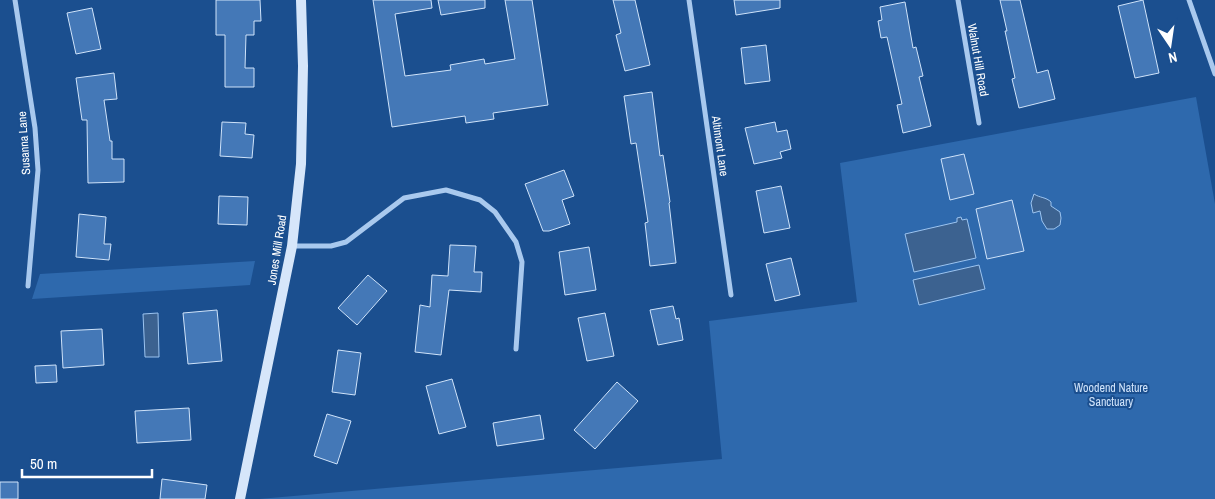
<svg xmlns="http://www.w3.org/2000/svg" width="1215" height="499" font-family="'Archivo Narrow',sans-serif">
<rect width="100%" height="100%" fill="#1b4f8f"/>
<!-- green -->
<path fill="#2e69ad" d="M 1196,97 L 1215,204 L 1215,499 L 259,499 L 722,459 L 709,321 L 857,302 L 840,163 Z
M 255,261 L 250,285 L 32,299 L 40,274 Z"/>
<!-- water -->
<path fill="#3c6290" stroke="#9cc4f0" d="M 1034,194 C 1040,198 1046,197 1051,202 L 1051,206 L 1060,212 L 1061,218 L 1060,225 L 1054,229 L 1047,229 L 1042,221 L 1040,211 L 1033,213 L 1031,203 Z
M 961,217 L 962,220 L 967,219 L 976,258 L 914,272 L 905,234 L 957,222 L 957,218 Z
M 979,265 L 985,289 L 919,305 L 913,280 Z
M 158,313 L 159,357 L 145,357 L 143,314 Z"/>
<!-- building -->
<path fill="#4478b7" stroke="#cfe3fa" d="M 216,0 L 260,0 L 261,21 L 254,21 L 254,35 L 246,35 L 245,68 L 254,68 L 254,87 L 225,87 L 225,35 L 216,35 Z
M 373,0 L 431,0 L 432,8 L 395,14 L 405,76 L 451,70 L 450,65 L 484,59 L 485,64 L 515,59 L 505,0 L 532,0 L 548,105 L 493,113 L 494,119 L 466,123 L 465,116 L 392,127 Z
M 438,0 L 485,0 L 485,8 L 441,15 Z
M 613,0 L 635,0 L 650,65 L 625,71 L 616,35 L 621,33 Z
M 734,0 L 780,0 L 780,8 L 736,15 Z
M 1000,0 L 1020,0 L 1037,73 L 1048,70 L 1055,99 L 1019,108 L 1012,79 L 1015,78 L 1005,31 L 1007,31 Z
M 1143,0 L 1159,73 L 1135,78 L 1118,6 Z
M 905,2 L 913,48 L 916,47 L 923,76 L 919,77 L 931,126 L 903,133 L 897,105 L 902,104 L 887,37 L 881,38 L 878,21 L 882,20 L 880,7 Z
M 92,8 L 101,49 L 76,54 L 67,13 Z
M 766,45 L 770,81 L 745,84 L 741,48 Z
M 114,73 L 117,99 L 104,100 L 110,141 L 112,141 L 112,159 L 124,159 L 124,182 L 88,183 L 87,120 L 82,120 L 76,78 Z
M 652,92 L 660,156 L 663,155 L 670,202 L 669,203 L 676,263 L 650,266 L 645,223 L 648,222 L 636,143 L 631,144 L 624,96 Z
M 222,122 L 246,123 L 245,134 L 254,135 L 252,158 L 220,156 Z
M 775,122 L 777,132 L 787,130 L 791,149 L 780,152 L 782,158 L 754,164 L 745,128 Z
M 964,154 L 974,194 L 950,200 L 941,159 Z
M 564,170 L 574,196 L 562,200 L 570,224 L 549,231 L 543,231 L 525,184 Z
M 781,186 L 790,228 L 764,233 L 756,191 Z
M 219,196 L 248,197 L 247,225 L 218,224 Z
M 1012,200 L 1024,251 L 987,259 L 976,209 Z
M 79,214 L 106,217 L 104,244 L 111,244 L 109,260 L 76,257 Z
M 450,245 L 476,246 L 474,272 L 482,272 L 481,292 L 449,290 L 441,355 L 415,352 L 420,305 L 430,307 L 432,275 L 448,276 Z
M 589,247 L 596,290 L 565,295 L 559,252 Z
M 791,258 L 800,295 L 775,301 L 766,264 Z
M 368,275 L 387,291 L 357,325 L 338,308 Z
M 673,306 L 676,319 L 679,318 L 683,340 L 658,345 L 650,310 Z
M 217,310 L 222,361 L 188,364 L 183,313 Z
M 605,313 L 614,356 L 587,361 L 578,318 Z
M 102,329 L 104,365 L 63,368 L 61,331 Z
M 338,350 L 361,353 L 355,395 L 332,392 Z
M 56,365 L 57,382 L 36,383 L 35,366 Z
M 452,379 L 466,427 L 439,434 L 426,386 Z
M 617,382 L 638,401 L 595,449 L 574,430 Z
M 189,408 L 191,440 L 137,443 L 135,411 Z
M 327,414 L 351,421 L 337,464 L 314,456 Z
M 540,415 L 544,439 L 497,446 L 493,423 Z
M 162,479 L 207,485 L 205,499 L 160,499 Z
M 0,482 L 18,482 L 18,499 L 0,499 Z"/>
<g fill="none" stroke-linecap="round" stroke-linejoin="round">
<!-- street -->
<path stroke="#a9c9ee" stroke-width="5" d="M 15,0 L 35,128 L 38,170 L 28,286
M 689,0 L 731,295
M 958,0 L 979,123
M 1189,0 L 1215,74
M 292,246 L 331,246 L 346,242 L 404,198 L 446,190 L 480,200 L 495,212 L 516,242 L 522,262 L 516,349"/>
<!-- secondary -->
<path stroke="#d6e6fa" stroke-width="10" d="M 240,499 L 292,246 L 301,164 L 303,66 L 301,0"/>
</g>
<g text-anchor="middle" dominant-baseline="central" stroke-width="4" stroke-linejoin="round" paint-order="stroke">
<!-- street labels -->
<g font-size="12" fill="#fff" stroke="#1b4f8f">
<text transform="translate(978 60) rotate(80)">Walnut Hill Road</text>
<text transform="translate(24 143) rotate(-94)">Susanna Lane</text>
<text transform="translate(720 146) rotate(82)">Altimont Lane</text>
<text transform="translate(277 250) rotate(-81)">Jones Mill Road</text>
</g>
<!-- park labels -->
<g font-size="12" fill="#cfe3fa" stroke="#1b4f8f">
<text x="1111" y="388">Woodend Nature<tspan x="1111" dy="14">Sanctuary</tspan></text>
</g>
</g>
<!-- north arrow -->
<g transform="translate(1170 45) rotate(167)" stroke="#1b4f8f" stroke-width="4" paint-order="stroke">
<path d="M0-4L9 19L0 12L-9 19Z" fill="#ffffff"/>
<text y="-8" font-size="14" font-weight="bold" text-anchor="middle" fill="#ffffff">N</text>
</g>
<!-- scale -->
<path d="M22 469v8h130v-8" fill="none" stroke="#ffffff" stroke-width="2.5"/>
<text x="30" y="469" font-size="15" fill="#ffffff" stroke="#1b4f8f" stroke-width="4" paint-order="stroke">50 m</text>
</svg>
